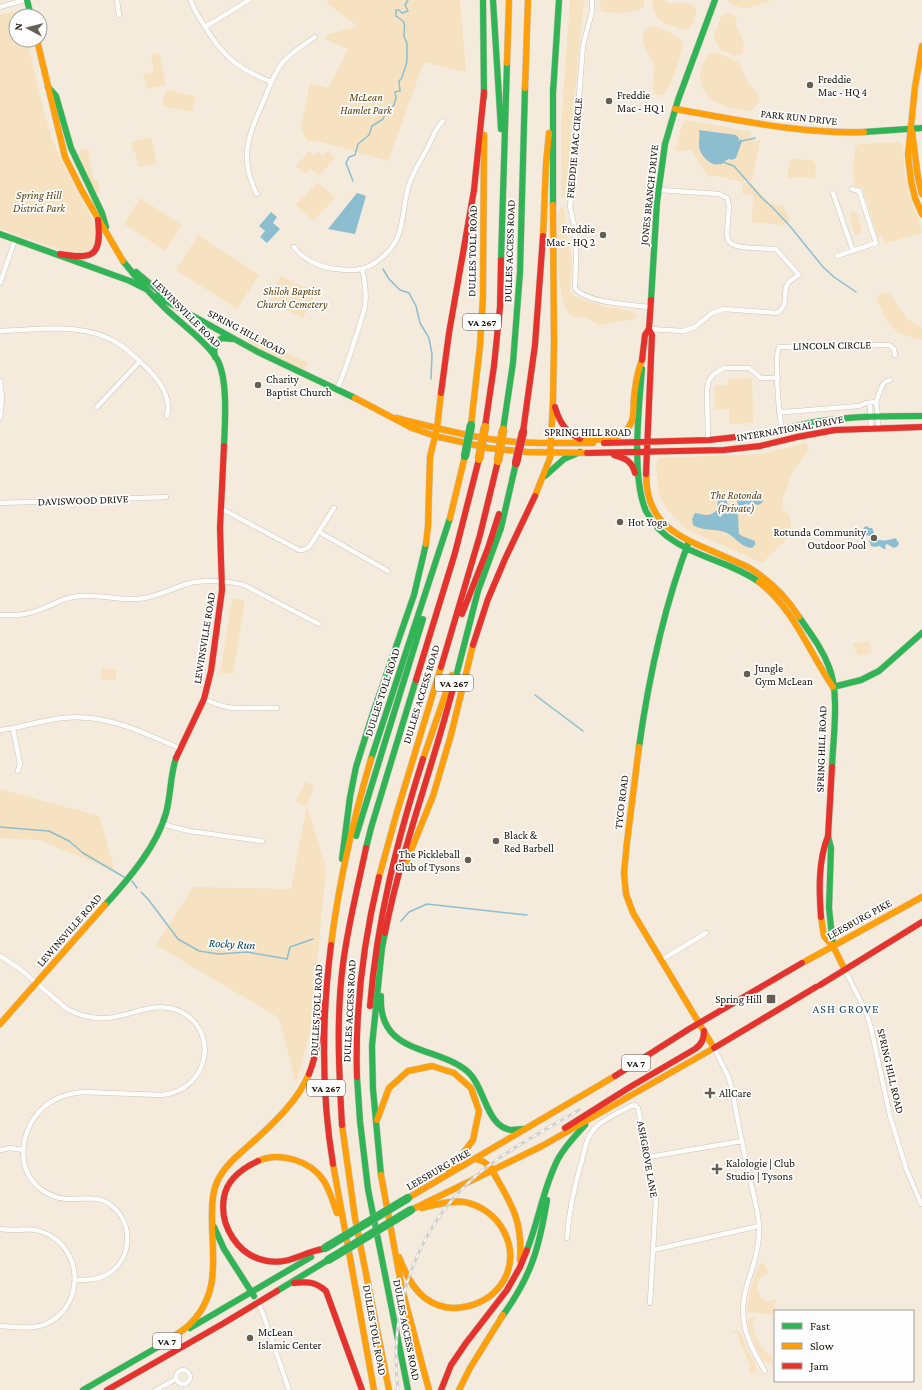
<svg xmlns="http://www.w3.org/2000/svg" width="922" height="1390" font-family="'Crimson Pro',serif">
<rect width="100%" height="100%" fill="#f4ebdc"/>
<!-- green -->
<path fill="#f6e2c0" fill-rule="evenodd" d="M 329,0 L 460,0 L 466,72 L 424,62 L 388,161 L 318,141 L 307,141 L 301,127 L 310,83 L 328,88 L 348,49 L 326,40 L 326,35 L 358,26 L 326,3 Z
M 570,0 L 584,0 L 579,47 L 568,182 L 564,198 L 561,197 L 561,127 Z
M 600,0 L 644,0 L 644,7 C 632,14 615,14 601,11 Z
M 652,0 L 664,0 L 670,4 C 681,3 701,0 695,16 C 694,21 692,27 688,30 L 685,30 C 666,24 654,23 652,0 Z
M 728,0 L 773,0 L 747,8 L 741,8 L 727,2 Z
M 14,11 L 19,13 L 21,16 L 16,16 L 16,40 L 27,40 L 45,115 L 52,139 L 59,155 L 94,223 L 97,231 L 98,236 L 95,248 L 86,255 L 74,255 L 0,229 L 0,15 Z
M 729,13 L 737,17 L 735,23 C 738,34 748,41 742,53 L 736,56 L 721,50 L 714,39 L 714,35 L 722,15 Z
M 651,27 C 663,27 677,35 684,44 C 681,54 671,88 664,93 C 661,96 658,95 655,94 C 650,84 656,76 654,66 C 651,53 632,36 651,27 Z
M 159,53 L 166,85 L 147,89 L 143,74 L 154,71 L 151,55 Z
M 709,53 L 717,53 L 738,62 C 743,69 744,79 751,86 C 754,90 759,93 759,98 C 758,102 756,107 753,109 C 748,112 743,110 738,109 C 716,106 693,92 702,67 C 704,62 705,57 709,53 Z
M 166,90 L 195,96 L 192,112 L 162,106 Z
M 687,120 L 751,132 L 750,139 L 760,140 L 752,181 L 745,180 L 741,182 L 713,175 L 712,177 L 707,176 L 692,150 L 675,151 L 683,122 ZM 700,130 L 736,135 L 739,138 L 737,141 L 736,158 L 733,160 L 729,159 L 723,162 L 699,144 L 700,136 Z
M 151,137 L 157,163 L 138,167 L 135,151 L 133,152 L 131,142 Z
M 897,142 L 901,144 L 903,147 C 904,165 906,183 911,200 C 914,211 922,222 922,233 L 884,244 L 882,236 L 878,237 L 862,187 L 860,188 L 856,186 L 853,182 L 855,181 L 853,172 L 855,148 L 859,144 Z
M 85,149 L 88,149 L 91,154 L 88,155 L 94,180 L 97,180 L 100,189 L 98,193 L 95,192 L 78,159 C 78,153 79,151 85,149 Z
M 309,151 L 314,156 L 318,152 L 323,156 L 327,151 L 335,158 L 319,176 L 310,168 L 305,174 L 296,166 Z
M 793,159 L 813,160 L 816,164 L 815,179 L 806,177 L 787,178 L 790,161 Z
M 318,182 L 335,198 L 313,221 L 296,205 Z
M 743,183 L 751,183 L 769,203 L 783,206 L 790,219 L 784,225 L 752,222 L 753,195 L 742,194 Z
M 140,198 L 182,225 L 165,251 L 124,224 Z
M 564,207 L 568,243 L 571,254 L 572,263 L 570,284 L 570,290 L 573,295 L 580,299 L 609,308 L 618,308 L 636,313 L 636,318 L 632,320 L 617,321 L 601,325 C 596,324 592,320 587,318 C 583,317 576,318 572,316 C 555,305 557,234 558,214 L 560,208 Z
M 856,211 L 862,232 L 855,235 L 849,215 L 851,215 L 851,212 Z
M 198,235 L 259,275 L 237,309 L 176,270 Z
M 280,276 L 316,292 L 303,318 L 269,302 Z
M 884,293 L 890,294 L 907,319 L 922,328 L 922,340 L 898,333 L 887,321 L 877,300 L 879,294 Z
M 254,334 L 278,345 L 276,349 L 308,362 L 304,370 L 249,344 Z
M 752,378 L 753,423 L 729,424 L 729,409 L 715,409 L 715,385 L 728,385 L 728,379 Z
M 806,443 L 809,451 C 803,459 795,466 791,475 C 788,483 787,491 782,499 L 783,509 L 789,515 L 792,534 L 762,563 L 686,529 L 667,509 L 659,495 L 656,465 L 659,458 L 761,454 Z
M 232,599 L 245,600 L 233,674 L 220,673 Z
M 869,642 L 872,653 L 858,656 L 852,643 Z
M 101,668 L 117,670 L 115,680 L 101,679 Z
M 305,782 L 314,786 L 306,807 L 296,801 Z
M 0,789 L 99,816 L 115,871 L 39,840 L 0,838 Z
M 307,805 L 326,868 L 311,1029 L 296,1084 L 279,1018 L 156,945 L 193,887 L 291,889 Z
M 761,1263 C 767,1265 767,1268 768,1274 L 764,1275 L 758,1280 C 755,1292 762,1306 776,1299 L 775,1304 L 775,1315 L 749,1312 L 747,1310 L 750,1290 L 759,1265 Z
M 754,1317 L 756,1320 L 752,1321 C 754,1335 759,1346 769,1355 L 772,1354 L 771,1357 L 775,1361 L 775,1371 L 773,1365 L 763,1360 L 756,1348 L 749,1330 L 748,1319 Z
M 734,1331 L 738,1331 L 741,1334 L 749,1353 L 756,1365 L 755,1373 L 750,1373 L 749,1369 L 751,1367 L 742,1348 L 737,1333 L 733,1333 Z"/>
<!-- water -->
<path fill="#8cbed0" d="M 699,130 L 736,135 L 739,138 L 738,141 L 741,139 L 742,141 L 736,158 L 732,160 L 729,159 L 723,162 L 722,164 C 719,164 715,165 713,164 C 705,161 698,151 699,143 C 699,138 700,135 699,130 Z
M 357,193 L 366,196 L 355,234 L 328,229 Z
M 271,212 L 277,217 L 273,223 L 280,229 L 267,243 L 260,237 L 265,231 L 259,226 Z
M 754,492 L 760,496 L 763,500 L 762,503 L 758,505 C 751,502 745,507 738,505 L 736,496 Z
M 720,498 L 727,501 L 727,503 L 738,515 L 739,534 L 742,536 L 755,541 L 755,545 L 752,548 C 741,547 736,538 727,533 C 717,528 704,532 693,525 L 692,519 L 695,513 C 704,514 709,518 717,510 L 718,500 Z
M 867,526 L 869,528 L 872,528 C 874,531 874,535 876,538 C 882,543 891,539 896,538 L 897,541 L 899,542 L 898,546 L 894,548 L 887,544 L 885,546 L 886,549 L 884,549 L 879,546 L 875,547 L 871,546 L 869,540 L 871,538 L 871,536 L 865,535 L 863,532 L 864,527 Z"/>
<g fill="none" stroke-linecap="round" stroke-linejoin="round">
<!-- stream -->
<path stroke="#8cbed0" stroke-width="1.5" d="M 742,141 L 755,138
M 723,162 L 734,166 L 761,197 L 772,207 L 789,225 L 823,267 L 834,277 L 856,292
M 353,181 L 346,163 L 349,157 L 355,155 L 358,144 L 369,135 L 372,126 L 383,119 L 386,112 L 394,105 L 396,98 L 395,92 L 400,91 L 399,81 L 402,78 C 403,72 407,66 407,59 C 407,57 407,45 407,44 C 406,40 404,38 404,35 C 404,23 408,24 396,16 L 396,10 L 399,10 L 402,13 L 408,11 L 405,5 L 408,0
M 383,269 L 389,279 L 400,290 L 409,293 L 416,306 L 420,323 L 429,338 L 432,354 L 431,379
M 535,695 L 583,731
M 0,827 L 49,831 L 69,841 L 83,853 L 124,877
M 132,881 L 137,888
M 141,892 L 148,899 L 178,939 L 199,951 L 219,954 L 247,952 L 287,959 L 290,947 L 313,939
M 401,921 L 409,912 L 427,904 L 527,915"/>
<!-- street casing -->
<g stroke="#cbc4b9" stroke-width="5.5">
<path id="street" d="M 117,0 L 119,15
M 191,0 C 193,9 199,17 204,25 C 223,57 237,68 271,82
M 592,0 L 592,12 L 583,45 L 572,186 L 570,207 L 575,229 L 576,258 L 575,288 C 586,303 632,305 651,307
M 0,7 L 24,0
M 205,27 L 249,0
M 833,193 L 853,251
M 257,194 C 238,158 249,134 264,100 C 269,87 274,73 283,62 C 292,51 304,45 315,37
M 294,247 C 302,259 322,268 336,269 C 344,270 353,271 361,269 C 378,265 396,247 400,230 C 404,216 404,202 408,188 C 412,173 421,160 428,147 C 433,138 435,128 443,121
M 837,256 L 876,243 L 859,191 L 852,189
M 0,283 L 15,240
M 649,329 L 683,331 L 695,327 L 712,313 L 724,309 L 777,313 C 791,303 781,294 788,283 C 791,280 796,277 799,275 L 776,249 C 766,248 742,249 734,245 C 729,243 727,239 727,234 L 729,206 L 727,198 L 719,194 L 659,190
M 0,331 C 39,330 84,321 119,344 C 130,351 139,361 149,370 C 161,383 171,397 167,416
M 0,381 L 2,397 L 0,418
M 337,389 C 344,374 349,358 354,342 C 364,311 370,303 362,269
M 870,403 L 871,428
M 97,407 L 140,361
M 779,412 L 785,412 L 859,406 L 866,403 L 876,402
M 878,428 L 878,416 L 876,402 L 882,386 L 885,382 L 890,380
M 782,430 C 779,415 774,359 779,347 L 884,345 L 889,345 L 894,349 L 895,355
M 708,440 L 707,389 L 709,380 L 714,374 L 724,368 L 749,368 L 761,378 L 778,378
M 0,503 L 166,497
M 222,509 L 299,550 L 303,550 L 309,547 L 334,508
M 319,532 L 388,571
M 0,615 C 13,616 27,615 39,610 C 51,606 61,599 73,597 C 95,593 116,600 137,599 C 155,598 170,589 187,584 C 202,579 229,581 244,585 L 319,624
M 204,699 C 213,703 223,707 233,708 C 248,709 262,707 277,708
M 13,728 L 20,764 L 18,771
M 0,730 C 21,728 42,720 63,718 C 105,713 142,732 179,748
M 162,824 L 189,831 L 262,841
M 0,956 L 20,969 L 67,1009 C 80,1016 93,1019 108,1018 C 131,1016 154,1001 177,1010 C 221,1028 210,1090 162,1095 L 83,1092 C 61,1094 42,1103 31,1123 C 24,1136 21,1153 25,1167 C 31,1185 47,1197 66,1199 C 83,1200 98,1194 112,1206 C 134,1224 132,1259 108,1274 C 98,1280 87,1280 76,1280
M 661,960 L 706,933
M 845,970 L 866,1012 L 871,1028 L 890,1116 L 906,1168 L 921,1204
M 714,1048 L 728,1076 L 732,1089 C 737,1118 743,1147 749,1176 C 753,1192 758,1209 759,1226 C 760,1247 753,1266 747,1285 C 737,1319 747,1342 765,1371
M 0,1150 L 10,1148 L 23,1150
M 649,1157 L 742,1141
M 0,1229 C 15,1232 30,1226 45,1233 C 83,1249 85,1304 48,1323 C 33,1330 16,1327 0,1326
M 567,1238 C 569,1209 574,1187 582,1160 C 585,1148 587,1135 597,1126 C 606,1118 620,1112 631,1106 L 635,1105 L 638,1108 L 656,1198 L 650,1303
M 653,1250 L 759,1226
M 258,1303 L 263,1314 L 289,1390
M176 1377a7 7 0 1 1 14 0a7 7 0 1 1-14 0Z
M 156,1390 L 176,1379"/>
</g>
<!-- fast casing -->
<g stroke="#cbc4b9" stroke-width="7">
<path id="fast" d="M 27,0 L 31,16
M 483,0 L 484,97
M 493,0 L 501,129
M 48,87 L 56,96 L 71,148 L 102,213 L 106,227
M 553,88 L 553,205
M 553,93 L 559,0
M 864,132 L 922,128
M 0,234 L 130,281 L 146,289
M 501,260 L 507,63
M 123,261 C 137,279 152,296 168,311 C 182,324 210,345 218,361 C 228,381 225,423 224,446
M 136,272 L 167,298
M 157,296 L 258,352 L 355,398
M 651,300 L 657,202 L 665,144 L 678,100 L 715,0
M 215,357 L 214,351 L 216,342 L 222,338 L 232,339
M 642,369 C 639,406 631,477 646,511 C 653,525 663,535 677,543 C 703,559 734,564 759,582
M 503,430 L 513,363 L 520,272 L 525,88
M 764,434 C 781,430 798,425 815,422 C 850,416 886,416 922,416
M 545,476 L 564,459 L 580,452
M 799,617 C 810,633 822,648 829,667 C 840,693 833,739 832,767
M 833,687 L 861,680 L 879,671 L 922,633
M 452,692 L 478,591 L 501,528 L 516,463
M 639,747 C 649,676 663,609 689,541
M 371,759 L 450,518
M 356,836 L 423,619
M 828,836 L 831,848 L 829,908 L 833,946
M 366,848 L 371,828 L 416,680
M 342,859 L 350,797 L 356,767 L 372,716 L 414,595 L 426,544
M 105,905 C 128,880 157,846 166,813 C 171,795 170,776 176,758
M 381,996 C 378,1055 435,1045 467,1071 C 485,1086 486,1127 511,1130 C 515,1130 519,1129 523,1129
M 357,1077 L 360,1121 L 368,1189 L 408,1390
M 381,1175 L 373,1089 L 372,1046 L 382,948 L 385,933
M 214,1227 L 224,1249 L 254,1296
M 527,1250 C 539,1220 543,1188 558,1159 C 565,1146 575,1136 585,1125
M 277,1291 L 328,1260
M 501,1318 C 531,1277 539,1249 547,1200
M 190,1328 L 311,1257
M 83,1390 L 170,1340"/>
</g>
<!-- slow casing -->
<g stroke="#cbc4b9" stroke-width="7">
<path id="slow" d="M 37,40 L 65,157 L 82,191 L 123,261
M 922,46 L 915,87 L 908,155 L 911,181 L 915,198 L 922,214
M 507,63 L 509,0
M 525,88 L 528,0
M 675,109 C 738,120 800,134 864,132
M 912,131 L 918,178 L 922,194
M 543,236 L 546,164 L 549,133
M 355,398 L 412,428 L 435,436 L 488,448 L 527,452 L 587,453
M 396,418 C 427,426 458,434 489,439 C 523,444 558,443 593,443
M 471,425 L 480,346 L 483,297 L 484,135
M 576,438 C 597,441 627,444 633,417 C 634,408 633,399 635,390 C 636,378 639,368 643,357
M 646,474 C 646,517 669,533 705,548 C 719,554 734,561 748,567 C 769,580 786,596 799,617
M 535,496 L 550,458 L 553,401 L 554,343 L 553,205
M 450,518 L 465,456
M 426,544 L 428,526 L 430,457 L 437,428 L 441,393
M 759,582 C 794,609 809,652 833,687
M 639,747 L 627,842 L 624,873 L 626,894 L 633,913 L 714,1048
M 423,759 L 452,675
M 405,865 L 433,796 L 451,735 L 473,645
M 379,877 L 397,812 L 441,667
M 821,917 L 824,936 L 834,948 L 845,970
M 331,945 C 339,882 353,820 371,759
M 806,961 L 922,897
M 0,1024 L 105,905
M 377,1120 L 389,1088 L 408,1071 L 432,1066 L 454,1073 L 471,1088 L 479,1111 L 473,1140 L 449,1172
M 342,1125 L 355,1218 L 389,1390
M 476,1159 L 484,1162 L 490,1167 C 510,1202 523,1218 520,1260
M 258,1161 C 280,1151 311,1161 324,1181 C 330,1191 333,1202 337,1213
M 333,1164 L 374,1390
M 381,1175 L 402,1289 L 429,1390
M 408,1198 L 615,1076
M 411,1210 L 542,1146 L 714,1048
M 399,1257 C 405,1272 412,1288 425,1298 C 450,1317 488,1307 504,1280 C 522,1248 499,1208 464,1202 C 450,1200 435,1205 422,1208
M 166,1342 C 173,1337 181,1332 188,1326 C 218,1298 214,1265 212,1227 C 212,1212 211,1196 217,1182 C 225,1164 241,1153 255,1140 C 276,1121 298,1100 309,1074
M 459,1390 L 470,1368 L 503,1315"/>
</g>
<!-- jam casing -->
<g stroke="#cbc4b9" stroke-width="7">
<path id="jam" d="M 60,254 C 93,260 102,256 98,220
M 642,360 L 645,335 L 649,329
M 441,393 L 449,333 L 474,190 L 484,92
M 555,407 C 559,422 566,432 580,439
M 485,427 L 494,366 L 500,307 L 501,260
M 523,432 L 535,345 L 543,236
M 604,443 L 709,440 L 764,434
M 587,453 L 724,450 L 760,446 L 797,437 L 835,430 L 922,427
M 614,455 C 625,458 632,461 635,473
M 646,474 L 652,335 L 649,329 L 651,300
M 462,614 L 488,548 L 499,514
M 473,645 L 488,599 L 505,559 L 535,496
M 441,667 L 480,535 L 498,461
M 416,680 L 455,553 L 479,459
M 176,758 L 204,699 L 211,671 L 222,590 L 220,528 L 224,446
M 821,917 C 819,891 818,861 828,836 L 832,767
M 385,933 C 401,851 431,772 452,692
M 331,945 C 322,1017 321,1092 333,1164
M 820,985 L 922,922
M 370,1006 C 377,919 397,841 423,759
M 714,1048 L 816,987
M 309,1074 C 318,1051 320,1028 321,1003
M 615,1076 L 689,1029 L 802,963
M 357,1077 C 355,1009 363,943 379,877
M 342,1125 C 339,1072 336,1017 343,964 C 348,925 358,886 366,848
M 565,1128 L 630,1087 L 695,1049 C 702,1044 704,1039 704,1031
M 258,1161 C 243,1168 227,1180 224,1197 C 219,1226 238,1256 267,1261 C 290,1265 303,1252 323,1249
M 294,1283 C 307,1281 316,1282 326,1291 L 362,1390
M 107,1390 L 224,1323 L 277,1291
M 441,1390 L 451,1365 L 466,1343 L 507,1290 L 520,1267 L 527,1250"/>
</g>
<!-- street -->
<use href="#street" stroke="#fdfcfa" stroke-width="4.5"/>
<!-- fast -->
<use href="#fast" stroke="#30b455" stroke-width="6"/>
<!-- slow -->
<use href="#slow" stroke="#ff9f0a" stroke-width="6"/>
<!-- jam -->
<use href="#jam" stroke="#e5322d" stroke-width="6"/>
<!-- rail casing -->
<g stroke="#d4d1cd" stroke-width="3">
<path id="rail" d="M 398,1390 C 388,1307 417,1223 483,1170 C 512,1147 547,1129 579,1110"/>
</g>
<!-- rail -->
<use href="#rail" stroke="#fdfdfd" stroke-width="1.5" stroke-dasharray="4.5" stroke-linecap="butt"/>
<!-- fast-bridge casing -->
<g stroke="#aeb4b2" stroke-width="9" stroke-linecap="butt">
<path id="fast-bridge" d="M 465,456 L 471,425
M 325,1248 L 408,1198
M 328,1260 L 411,1210"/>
</g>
<!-- slow-bridge casing -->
<g stroke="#aeb4b2" stroke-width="9" stroke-linecap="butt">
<path id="slow-bridge" d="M 479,459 L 485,427
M 498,461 L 503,430"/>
</g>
<!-- jam-bridge casing -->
<g stroke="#aeb4b2" stroke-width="9" stroke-linecap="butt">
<path id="jam-bridge" d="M 516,463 L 523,432"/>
</g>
<!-- fast-bridge -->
<use href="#fast-bridge" stroke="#30b455" stroke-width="8"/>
<!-- slow-bridge -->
<use href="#slow-bridge" stroke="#ff9f0a" stroke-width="8"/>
<!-- jam-bridge -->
<use href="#jam-bridge" stroke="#e5322d" stroke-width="8"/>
</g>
<!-- markers -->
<g fill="#655e52" stroke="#fdfdfd" stroke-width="1.5">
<circle cx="810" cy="85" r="4"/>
<circle cx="609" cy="101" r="4"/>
<circle cx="603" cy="235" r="4"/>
<circle cx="258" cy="385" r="4"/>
<circle cx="620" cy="522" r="4"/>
<circle cx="874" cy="538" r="4"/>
<circle cx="747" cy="674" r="4"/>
<circle cx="496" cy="841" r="4"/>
<circle cx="468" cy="860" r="4"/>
<rect x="766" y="994" width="10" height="10" rx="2"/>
<path d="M708 1087h4v4h4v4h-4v4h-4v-4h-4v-4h4z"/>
<path d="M715 1163h4v4h4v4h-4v4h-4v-4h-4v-4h4z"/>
<circle cx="250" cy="1338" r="4"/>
</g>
<g text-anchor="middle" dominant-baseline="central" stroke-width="3.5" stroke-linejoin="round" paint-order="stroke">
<!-- shield labels -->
<g fill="#fdfdfd" stroke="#5d5852" stroke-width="1">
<rect x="463" y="314" width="38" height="16" rx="3"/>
<rect x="435" y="675" width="38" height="16" rx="3"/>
<rect x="622" y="1055" width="28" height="16" rx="3"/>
<rect x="307" y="1080" width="38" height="16" rx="3"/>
<rect x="153" y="1333" width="28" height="16" rx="3"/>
</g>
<g font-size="10" font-weight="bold" fill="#181208">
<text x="482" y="322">VA 267</text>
<text x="454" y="683">VA 267</text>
<text x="636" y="1063">VA 7</text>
<text x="326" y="1088">VA 267</text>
<text x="167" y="1341">VA 7</text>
</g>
<!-- poi labels -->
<g font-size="11" fill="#181208" stroke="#fdfdfd" text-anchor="start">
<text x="818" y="79">Freddie<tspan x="818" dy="13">Mac - HQ 4</tspan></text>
<text x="617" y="95">Freddie<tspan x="617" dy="13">Mac - HQ 1</tspan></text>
<text x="595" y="229" text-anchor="end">Freddie<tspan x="595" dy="13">Mac - HQ 2</tspan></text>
<text x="266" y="379">Charity<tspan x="266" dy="13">Baptist Church</tspan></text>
<text x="628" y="522">Hot Yoga</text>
<text x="866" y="532" text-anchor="end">Rotunda Community<tspan x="866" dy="13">Outdoor Pool</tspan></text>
<text x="755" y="668">Jungle<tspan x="755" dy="13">Gym McLean</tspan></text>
<text x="504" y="835">Black &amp;<tspan x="504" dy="13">Red Barbell</tspan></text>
<text x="460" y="854" text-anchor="end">The Pickleball<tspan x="460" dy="13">Club of Tysons</tspan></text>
<text x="762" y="999" text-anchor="end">Spring Hill</text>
<text x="719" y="1093">AllCare</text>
<text x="726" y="1163">Kalologie | Club<tspan x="726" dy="13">Studio | Tysons</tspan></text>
<text x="258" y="1332">McLean<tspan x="258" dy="13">Islamic Center</tspan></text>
</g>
<!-- park labels -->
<g font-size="11" font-style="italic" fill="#58400f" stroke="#fdfdfd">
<text x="366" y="97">McLean<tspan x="366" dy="13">Hamlet Park</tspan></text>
<text x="39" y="195">Spring Hill<tspan x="39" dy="13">District Park</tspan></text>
<text x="292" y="291">Shiloh Baptist<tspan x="292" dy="13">Church Cemetery</tspan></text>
<text x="736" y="495">The Rotonda<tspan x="736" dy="13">(Private)</tspan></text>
</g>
<!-- street labels -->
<g font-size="11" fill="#181208" stroke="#fdfdfd">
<text transform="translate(799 117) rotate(6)">PARK RUN DRIVE</text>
<text transform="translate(574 148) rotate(-85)">FREDDIE MAC CIRCLE</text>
<text transform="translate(649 195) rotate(-84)">JONES BRANCH DRIVE</text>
<text transform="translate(472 251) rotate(-89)">DULLES TOLL ROAD</text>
<text transform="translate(509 251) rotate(-88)">DULLES ACCESS ROAD</text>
<text transform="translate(187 313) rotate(45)">LEWINSVILLE ROAD</text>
<text transform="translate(247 332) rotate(28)">SPRING HILL ROAD</text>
<text transform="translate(832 345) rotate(-1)">LINCOLN CIRCLE</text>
<text transform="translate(790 428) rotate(-10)">INTERNATIONAL DRIVE</text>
<text x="588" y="432">SPRING HILL ROAD</text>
<text transform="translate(83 500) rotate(-2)">DAVISWOOD DRIVE</text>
<text transform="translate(204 638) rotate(-81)">LEWINSVILLE ROAD</text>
<text transform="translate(382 692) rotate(-72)">DULLES TOLL ROAD</text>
<text transform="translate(421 694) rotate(-73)">DULLES ACCESS ROAD</text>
<text transform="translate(821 749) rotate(-88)">SPRING HILL ROAD</text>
<text transform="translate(621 802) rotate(-83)">TYCO ROAD</text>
<text transform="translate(859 919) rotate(-29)">LEESBURG PIKE</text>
<text transform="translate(69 930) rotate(-49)">LEWINSVILLE ROAD</text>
<text transform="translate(316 1010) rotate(-87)">DULLES TOLL ROAD</text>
<text transform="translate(349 1011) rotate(-87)">DULLES ACCESS ROAD</text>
<text transform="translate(891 1071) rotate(77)">SPRING HILL ROAD</text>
<text transform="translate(648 1159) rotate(80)">ASHGROVE LANE</text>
<text transform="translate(438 1169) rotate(-30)">LEESBURG PIKE</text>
<text transform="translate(375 1330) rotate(80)">DULLES TOLL ROAD</text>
<text transform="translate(407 1330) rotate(79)">DULLES ACCESS ROAD</text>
</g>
<!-- water labels -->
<g font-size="12" font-style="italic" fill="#01465c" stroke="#fdfdfd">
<text transform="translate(232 944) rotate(3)">Rocky Run</text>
</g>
<!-- neighbourhood labels -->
<g font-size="12" letter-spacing="1" fill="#1c4b5e" stroke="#fdfdfd">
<text x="846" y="1009">ASH GROVE</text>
</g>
</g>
<!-- legend -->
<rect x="774" y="1310" width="140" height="72" fill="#fdfdfd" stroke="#a19f9b"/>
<rect x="782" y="1323" width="20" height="6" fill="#30b455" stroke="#a19f9b"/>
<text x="810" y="1330" font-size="12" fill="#181208">Fast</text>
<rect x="782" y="1343" width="20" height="6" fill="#ff9f0a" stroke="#a19f9b"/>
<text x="810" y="1350" font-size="12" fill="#181208">Slow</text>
<rect x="782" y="1363" width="20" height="6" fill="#e5322d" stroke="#a19f9b"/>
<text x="810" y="1370" font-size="12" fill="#181208">Jam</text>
<!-- north arrow -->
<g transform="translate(28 28) rotate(277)"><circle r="19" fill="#fdfdfd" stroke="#a19f9b"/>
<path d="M0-3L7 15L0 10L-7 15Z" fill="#655e52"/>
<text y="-6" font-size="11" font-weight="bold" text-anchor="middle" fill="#181208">N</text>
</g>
</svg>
